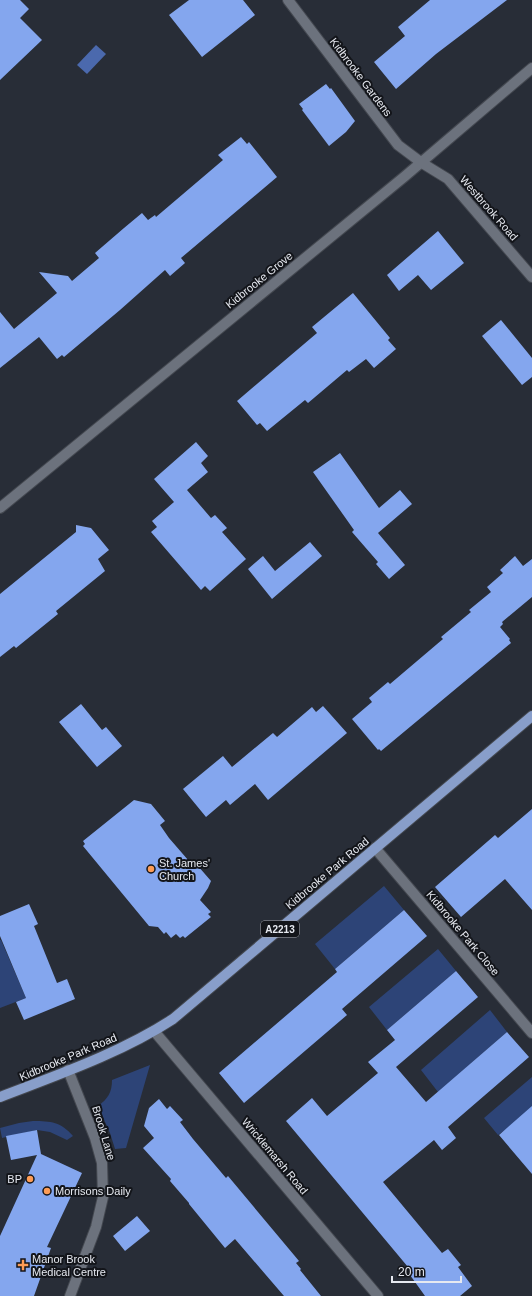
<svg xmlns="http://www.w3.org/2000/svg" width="532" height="1296" font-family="Helvetica,sans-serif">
<rect width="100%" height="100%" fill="#282d37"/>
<!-- green -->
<path fill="#2d4477" d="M 384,886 L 404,910 L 335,969 L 315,944 Z
M 0,940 L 1,940 L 26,998 L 0,1008 Z
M 438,949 L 456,971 L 387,1030 L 369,1007 Z
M 490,1010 L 507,1032 L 438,1092 L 421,1070 Z
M 150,1065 L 126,1148 L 115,1149 L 110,1133 L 98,1106 C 108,1099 112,1092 112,1080 Z
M 532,1077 L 532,1110 L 498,1135 L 484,1118 Z
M 33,1121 C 51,1121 61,1122 73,1136 L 67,1140 L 50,1132 L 37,1130 L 2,1138 L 0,1128 L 19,1123 Z"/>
<!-- water -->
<path fill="#4b69ad" d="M 96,45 L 106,54 L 87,74 L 77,65 Z"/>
<!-- building -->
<path fill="#84a6ee" d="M 0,0 L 20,0 L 29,9 L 20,18 L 42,40 L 0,80 Z
M 189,0 L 243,0 L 255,15 L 202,57 L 169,15 Z
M 430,0 L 507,0 L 436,54 L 396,89 L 374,62 L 405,36 L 398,27 Z
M 326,84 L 330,89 L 331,88 L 355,121 L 346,132 L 329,146 L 302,110 L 303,109 L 299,104 Z
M 241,137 L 247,144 L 249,142 L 277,177 L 181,258 L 185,263 L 170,276 L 165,270 L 120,310 L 64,357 L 62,355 L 57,359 L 39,337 L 0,368 L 0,312 L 14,329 L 57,293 L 39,272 L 68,276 L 72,281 L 99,258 L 95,253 L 124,228 L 142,213 L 148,220 L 155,215 L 156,217 L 223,160 L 218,155 Z
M 438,231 L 464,263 L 431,290 L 418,275 L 399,291 L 387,275 Z
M 353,293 L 390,338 L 388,340 L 396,349 L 374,368 L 366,359 L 349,372 L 347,370 L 308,403 L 305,400 L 267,431 L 260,423 L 257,425 L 237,401 L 317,333 L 312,327 Z
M 501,320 L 532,358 L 532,377 L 522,385 L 482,336 Z
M 196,442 L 208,456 L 201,463 L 208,472 L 187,490 L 211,518 L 215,515 L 227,528 L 222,532 L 246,559 L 210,591 L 205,586 L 201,590 L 151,532 L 157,527 L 152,521 L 174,502 L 154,479 Z
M 340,453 L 379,508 L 400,490 L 412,504 L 378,533 L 405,565 L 389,579 L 376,564 L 378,562 L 352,532 L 354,530 L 313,472 Z
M 76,525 L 91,528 L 109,550 L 98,559 L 105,571 L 56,611 L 58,614 L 16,648 L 14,646 L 0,657 L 0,594 L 76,532 Z
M 310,542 L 322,556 L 272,599 L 248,569 L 263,556 L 275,571 Z
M 515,556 L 523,566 L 532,559 L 532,597 L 502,622 L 503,624 L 500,627 L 510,639 L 509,640 L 511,643 L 381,751 L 379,749 L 378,750 L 352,719 L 372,702 L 369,698 L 388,682 L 390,684 L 443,639 L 441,637 L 471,612 L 469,610 L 491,592 L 487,587 L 503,573 L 500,570 Z
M 81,704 L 102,730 L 106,727 L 122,746 L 97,767 L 59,722 Z
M 323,706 L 347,733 L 268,800 L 255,784 L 230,805 L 226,800 L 206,817 L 183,789 L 223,756 L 232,767 L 273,733 L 277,737 L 312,707 L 316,712 Z
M 134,800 L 151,804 L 165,821 L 160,825 L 169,838 L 195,868 L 198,866 L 211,881 L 208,888 L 200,900 L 211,912 L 208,914 L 211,917 L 185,938 L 183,936 L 180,938 L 176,934 L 171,938 L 166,932 L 164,934 L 158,927 L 149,926 L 83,846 L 85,844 L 83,841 Z
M 532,809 L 532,910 L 505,879 L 461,917 L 435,887 L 495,835 L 498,838 Z
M 29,904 L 38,924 L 34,926 L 57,983 L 67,979 L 75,999 L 24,1020 L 16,1002 L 26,998 L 0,936 L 0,916 Z
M 404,910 L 427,936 L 342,1009 L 347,1015 L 244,1103 L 219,1073 L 337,972 L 335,969 Z
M 456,971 L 478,997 L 396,1067 L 426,1102 L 507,1032 L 529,1057 L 448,1127 L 456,1138 L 442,1150 L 434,1140 L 383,1182 L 442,1253 L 448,1249 L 461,1265 L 458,1267 L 472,1286 L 460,1296 L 425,1296 L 410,1275 L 413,1273 L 286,1121 L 312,1098 L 327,1116 L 378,1073 L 368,1062 L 395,1040 L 387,1030 Z
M 159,1099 L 167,1109 L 170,1106 L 183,1120 L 180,1122 L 193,1139 L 226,1178 L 228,1176 L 299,1261 L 296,1263 L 301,1269 L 300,1270 L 321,1296 L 284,1296 L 235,1239 L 225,1248 L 189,1204 L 189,1203 L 170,1181 L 171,1179 L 143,1148 L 154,1138 L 144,1126 L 149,1108 Z
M 532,1106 L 532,1174 L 499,1135 Z
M 37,1130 L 41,1154 L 82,1173 L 47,1247 L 51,1248 L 34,1296 L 0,1296 L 0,1236 L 37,1155 L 11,1160 L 6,1136 Z
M 137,1216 L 150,1231 L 125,1251 L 113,1236 Z"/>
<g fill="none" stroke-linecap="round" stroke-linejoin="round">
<!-- minor casing -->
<g stroke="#444850" stroke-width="12">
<path id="minor" d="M 288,0 L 398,145 L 422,163 L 448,179 L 532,277
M 0,508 L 404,177 L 532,68
M 375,848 L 532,1033
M 154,1031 L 378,1296
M 68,1070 L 95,1138 L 102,1163 L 103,1197 L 96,1227 L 70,1296"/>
</g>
<!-- major casing -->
<g stroke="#444850" stroke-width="12">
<path id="major" d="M 0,1097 C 57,1075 121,1053 173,1019 L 532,716"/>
</g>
<!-- minor -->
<use href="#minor" stroke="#6c727d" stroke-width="10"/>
<!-- major -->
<use href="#major" stroke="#889eca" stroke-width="10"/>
</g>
<!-- markers -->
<g fill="#fd9c56" stroke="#13151a" stroke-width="1.5">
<circle cx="151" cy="869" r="4"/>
<circle cx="30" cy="1179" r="4"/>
<circle cx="47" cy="1191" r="4"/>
<path d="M21 1259h4v4h4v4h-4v4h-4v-4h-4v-4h4z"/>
</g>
<g text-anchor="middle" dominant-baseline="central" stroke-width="4" stroke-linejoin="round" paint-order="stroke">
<!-- shield labels -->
<rect fill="#13151a" stroke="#a7a9b0" stroke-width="1" x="261" y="921" width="38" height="16" rx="3"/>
<g font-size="10" font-weight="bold" fill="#e6e9f0">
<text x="280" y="929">A2213</text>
</g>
<!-- street labels -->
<g font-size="11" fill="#e6e9f0" stroke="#13151a">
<text transform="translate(361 77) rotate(53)">Kidbrooke Gardens</text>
<text transform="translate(489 208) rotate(49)">Westbrook Road</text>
<text transform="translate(259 280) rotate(-39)">Kidbrooke Grove</text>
<text transform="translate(327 873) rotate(-40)">Kidbrooke Park Road</text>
<text transform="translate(463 933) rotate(50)">Kidbrooke Park Close</text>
<text transform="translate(68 1057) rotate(-23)">Kidbrooke Park Road</text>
<text transform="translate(104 1133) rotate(73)">Brook Lane</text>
<text transform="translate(275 1156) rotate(50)">Wricklemarsh Road</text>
</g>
<!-- poi labels -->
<g font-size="11" fill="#e6e9f0" stroke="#13151a" text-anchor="start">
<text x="159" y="863">St. James'<tspan x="159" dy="13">Church</tspan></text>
<text x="22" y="1179" text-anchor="end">BP</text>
<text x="55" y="1191">Morrisons Daily</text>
<text x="32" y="1259">Manor Brook<tspan x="32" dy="13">Medical Centre</tspan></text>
</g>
</g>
<!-- scale -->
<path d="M392 1276v6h69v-6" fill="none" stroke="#e6e9f0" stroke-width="2"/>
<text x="398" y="1276" font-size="12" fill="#e6e9f0" stroke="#13151a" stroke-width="3" paint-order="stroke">20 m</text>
</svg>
